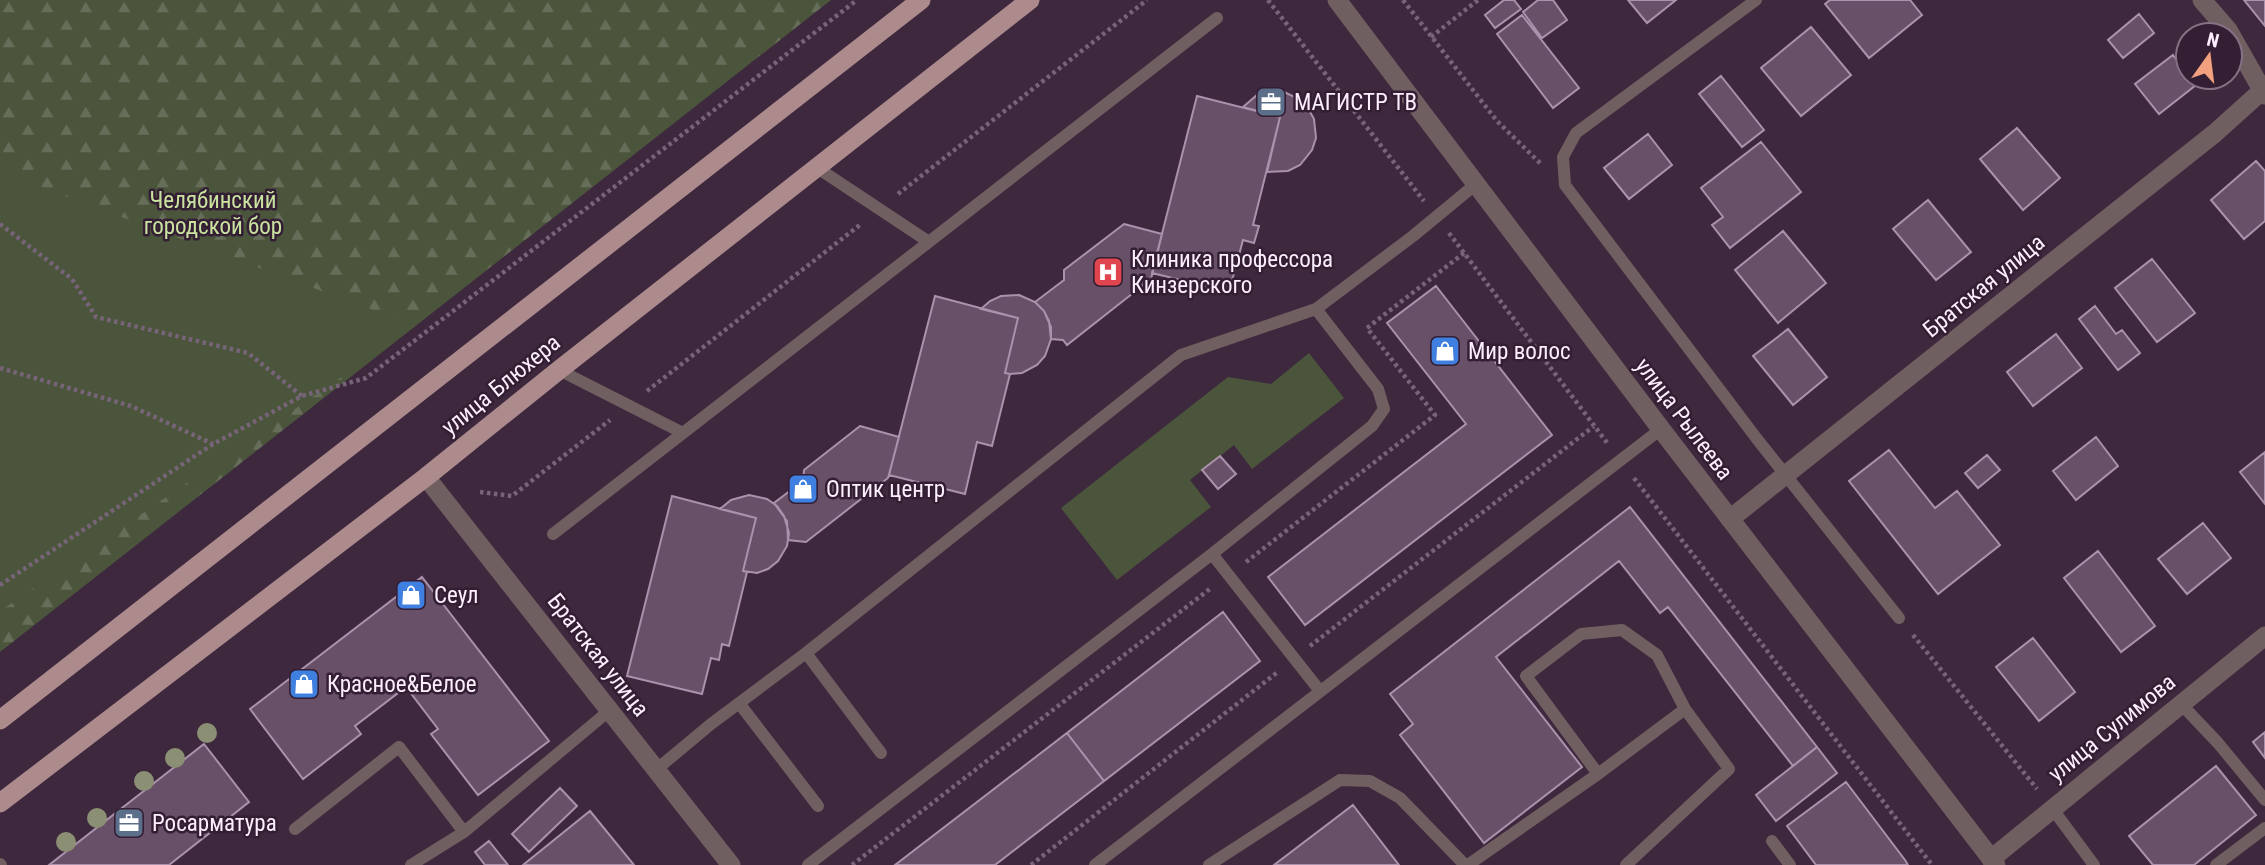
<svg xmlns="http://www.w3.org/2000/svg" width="2265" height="865" font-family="'Roboto Condensed',sans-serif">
<defs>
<pattern id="forest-firs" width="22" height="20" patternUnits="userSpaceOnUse" patternTransform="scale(1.75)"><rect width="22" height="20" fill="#4b553c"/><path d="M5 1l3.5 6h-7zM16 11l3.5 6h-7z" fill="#666e59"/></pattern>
</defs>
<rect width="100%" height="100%" fill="#3d283e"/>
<!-- forest -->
<path fill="url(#forest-firs)" d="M 0,0 L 831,0 L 0,652 Z"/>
<!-- park -->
<path fill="#4b553c" d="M 0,172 L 416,326 L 0,611 Z
M 1309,353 L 1344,398 L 1252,469 L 1234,445 L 1190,480 L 1211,507 L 1117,580 L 1061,508 L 1228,377 L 1271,384 Z"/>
<!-- building -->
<path fill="#675068" stroke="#ab92ac" stroke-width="2" d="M 1504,0 L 1514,0 L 1521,9 L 1495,28 L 1485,15 Z
M 1538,0 L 1553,0 L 1567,20 L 1542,38 L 1523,12 Z
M 1628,0 L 1676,0 L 1647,23 Z
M 1830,0 L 1910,0 L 1922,15 L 1869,58 L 1825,4 Z
M 2244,0 L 2265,0 L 2265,26 Z
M 2139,14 L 2154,33 L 2123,58 L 2108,40 Z
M 1522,15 L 1579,88 L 1553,108 L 1497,34 Z
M 1811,27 L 1851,75 L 1801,116 L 1761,68 Z
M 2173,55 L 2196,85 L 2159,114 L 2135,84 Z
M 1721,76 L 1764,130 L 1742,147 L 1699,94 Z
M 1282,91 L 1299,99 L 1308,108 L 1314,119 L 1316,138 L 1312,150 L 1300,165 L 1288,171 L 1267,172 L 1280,117 L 1243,107 L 1257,95 L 1269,92 Z
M 1197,96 L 1280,117 L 1253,225 L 1259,226 L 1254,243 L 1243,240 L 1229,292 L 1152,273 Z
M 2017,128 L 2060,178 L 2023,210 L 1980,159 Z
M 1648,134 L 1672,165 L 1629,199 L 1604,168 Z
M 1761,142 L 1801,192 L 1730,248 L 1712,225 L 1723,217 L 1701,188 Z
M 2256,161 L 2265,171 L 2265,221 L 2244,239 L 2211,200 Z
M 1928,200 L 1971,252 L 1936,280 L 1893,229 Z
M 1124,224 L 1162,234 L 1151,279 L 1067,345 L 1063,340 L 1051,339 L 1049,321 L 1044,311 L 1035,302 L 1064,280 L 1064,270 Z
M 1783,231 L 1826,283 L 1778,323 L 1735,270 Z
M 2152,259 L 2195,313 L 2157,342 L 2115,288 Z
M 1436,286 L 1552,435 L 1305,625 L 1268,577 L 1466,424 L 1387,323 Z
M 1019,295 L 1035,302 L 1044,311 L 1051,327 L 1051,339 L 1045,356 L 1037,365 L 1022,373 L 1010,374 L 1005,373 L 1018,318 L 981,309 L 990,301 L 1001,296 Z
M 935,296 L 1018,318 L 1005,373 L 1010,374 L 992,446 L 977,442 L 965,494 L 889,475 Z
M 2095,306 L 2116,334 L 2122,330 L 2140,353 L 2118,370 L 2079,319 Z
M 1788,329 L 1827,377 L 1793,405 L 1753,356 Z
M 2056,334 L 2082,368 L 2033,406 L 2007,372 Z
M 860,426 L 899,437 L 888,478 L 806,542 L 788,540 L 787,521 L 774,503 L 803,481 L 804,470 Z
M 2096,437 L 2118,466 L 2076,500 L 2053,471 Z
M 1889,450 L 1935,508 L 1957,491 L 2000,545 L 1938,594 L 1849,481 Z
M 2265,452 L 2265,504 L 2240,472 Z
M 1987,455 L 2000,470 L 1978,488 L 1965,473 Z
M 1220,456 L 1236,474 L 1218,489 L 1202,470 Z
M 749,495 L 767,499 L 777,506 L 784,516 L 789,533 L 787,546 L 778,561 L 768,569 L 757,573 L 743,571 L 756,518 L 720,509 L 731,500 Z
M 672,496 L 756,518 L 743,571 L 747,572 L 729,646 L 722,644 L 719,660 L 711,658 L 702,694 L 627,676 Z
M 1630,507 L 1817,747 L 1793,766 L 1668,607 L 1660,613 L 1619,561 L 1496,657 L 1582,767 L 1484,843 L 1400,735 L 1413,724 L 1390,694 Z
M 2203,523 L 2231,558 L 2187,594 L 2158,559 Z
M 2098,551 L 2155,626 L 2121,652 L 2064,578 Z
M 422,577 L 549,741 L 478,795 L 431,734 L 438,729 L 406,687 L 355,726 L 361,734 L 303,779 L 250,709 Z
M 1223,612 L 1260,661 L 1104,781 L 1067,733 Z
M 2033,638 L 2075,692 L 2039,721 L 1996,667 Z
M 2265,732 L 2265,758 L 2253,742 Z
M 1067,733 L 1104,781 L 995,865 L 895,865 Z
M 204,744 L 249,802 L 169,865 L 49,865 Z
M 1817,747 L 1837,773 L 1776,821 L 1756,795 Z
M 2216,766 L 2256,815 L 2194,865 L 2153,865 L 2129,836 Z
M 1846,782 L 1905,860 L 1908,865 L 1816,865 L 1787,826 Z
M 560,788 L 577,806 L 529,852 L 512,834 Z
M 1353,805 L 1399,865 L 1274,865 Z
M 590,811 L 634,865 L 523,865 Z
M 489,841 L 508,865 L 485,865 L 475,852 Z"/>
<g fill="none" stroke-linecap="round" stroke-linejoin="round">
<!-- path -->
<path stroke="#776478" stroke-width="4.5" stroke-dasharray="3.5 3.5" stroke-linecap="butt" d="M 1268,0 L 1424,201
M 1403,0 L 1497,121 L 1542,165
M 1431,37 L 1478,0
M 898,194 L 1147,0
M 0,224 L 72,279 L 96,317 L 248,353 L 302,396
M 1449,233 L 1608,444
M 0,368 L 131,406 L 213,444
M 647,391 L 861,224
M 1634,478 L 1932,865
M 480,492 L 512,496 L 610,420
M 1246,562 L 1435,415 L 1367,328 L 1464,253
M 0,585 L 213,444 L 302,396 L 366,378 L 857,0
M 1913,635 L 2037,789
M 1310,646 L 1594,426
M 852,865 L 1211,588
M 1031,865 L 1279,671"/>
<!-- service -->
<path stroke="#6f5f60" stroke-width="12" d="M 1756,0 L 1576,133 L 1563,157 L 1565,185 L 1757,439 L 1899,618
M 816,167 L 929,242
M 559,370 L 683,433
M 553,534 L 1217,18
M 1212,554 L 1320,691
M 806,653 L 881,753
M 739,703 L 818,806
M 2181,704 L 2218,743 L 2265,800
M 657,769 L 711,724 L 806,653 L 1181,355 L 1316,309
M 1598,774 L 1526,676 L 1581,634 L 1622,630 L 1657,655 L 1685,709
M 2052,808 L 2094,865
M 295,829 L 399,747 L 464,832
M 1772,841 L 1790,865
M 0,864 L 1,865
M 411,865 L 464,832 L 610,710
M 808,865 L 1212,554 L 1372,426 L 1384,409 L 1378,389 L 1316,309 L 1413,236 L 1476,184
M 1095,865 L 1661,429
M 1209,865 L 1340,780 L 1370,781 L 1400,798 L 1465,865
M 1468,865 L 1598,774 L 1685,709 L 1729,769 L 1626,865
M 2216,865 L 2265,828"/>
<!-- minor -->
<path stroke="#6f5f60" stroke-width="19" d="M 2202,0 L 2228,30 L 2265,95
M 426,477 L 731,865
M 1730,519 L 2215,133 L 2265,88
M 1991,859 L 2265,636"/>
<!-- tertiary -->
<path stroke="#6f5f60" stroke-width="19" d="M 1337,0 L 1661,429 L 1996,865"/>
<!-- primary -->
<path stroke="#ad8b8d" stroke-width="19" d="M 0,720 L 921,0
M 0,803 L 426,477 L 559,370 L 1030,0"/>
</g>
<!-- trees -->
<g fill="#8b8f74">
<circle cx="207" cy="733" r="10"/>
<circle cx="175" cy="758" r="10"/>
<circle cx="144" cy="781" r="10"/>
<circle cx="97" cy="818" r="10"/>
<circle cx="66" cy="842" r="10"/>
</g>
<!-- icons -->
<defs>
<g id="office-square" transform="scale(1.575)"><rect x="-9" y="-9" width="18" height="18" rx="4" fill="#5c6f8a" stroke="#331e34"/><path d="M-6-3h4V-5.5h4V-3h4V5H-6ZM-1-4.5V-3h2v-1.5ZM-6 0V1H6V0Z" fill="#fff"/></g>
<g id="hospital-square" transform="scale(1.575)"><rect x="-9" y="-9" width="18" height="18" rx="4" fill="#e0444e" stroke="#331e34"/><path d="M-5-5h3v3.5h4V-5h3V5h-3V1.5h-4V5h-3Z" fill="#fff"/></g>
<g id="shop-square" transform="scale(1.575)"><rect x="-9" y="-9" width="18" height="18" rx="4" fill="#3f7fe0" stroke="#331e34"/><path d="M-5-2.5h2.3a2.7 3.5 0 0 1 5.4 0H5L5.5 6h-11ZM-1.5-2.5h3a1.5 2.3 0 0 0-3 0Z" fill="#fff"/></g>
</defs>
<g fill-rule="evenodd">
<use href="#office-square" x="1271" y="102"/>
<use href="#hospital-square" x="1108" y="272"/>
<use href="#shop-square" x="1445" y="351"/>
<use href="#shop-square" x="803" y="489"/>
<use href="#shop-square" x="411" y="595"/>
<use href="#shop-square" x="304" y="684"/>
<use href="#office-square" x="129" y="823"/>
</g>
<g text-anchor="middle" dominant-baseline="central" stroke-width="5" stroke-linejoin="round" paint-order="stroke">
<!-- poi labels -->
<g font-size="23" fill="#fdeffd" stroke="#331e34" text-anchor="start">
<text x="1294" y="102">МАГИСТР ТВ</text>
<text x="1131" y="259">Клиника профессора<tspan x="1131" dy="26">Кинзерского</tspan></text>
<text x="1468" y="351">Мир волос</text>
<text x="826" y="489">Оптик центр</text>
<text x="434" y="595">Сеул</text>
<text x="327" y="684">Красное&amp;Белое</text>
<text x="152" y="823">Росарматура</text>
</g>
<!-- park labels -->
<g font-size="23" fill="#cae4a0" stroke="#331e34">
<text x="213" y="200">Челябинский<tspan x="213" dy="26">городской бор</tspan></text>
</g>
<!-- street labels -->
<g font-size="23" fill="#fdeffd" stroke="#331e34">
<text transform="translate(1984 286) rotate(-39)">Братская улица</text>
<text transform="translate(501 385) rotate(-39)">улица Блюхера</text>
<text transform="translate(1684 419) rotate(53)">улица Рылеева</text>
<text transform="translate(598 655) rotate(52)">Братская улица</text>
<text transform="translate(2112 728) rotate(-39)">улица Сулимова</text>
</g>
</g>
<!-- north arrow -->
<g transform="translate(2209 56) rotate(14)"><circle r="33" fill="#331e34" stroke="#847284" stroke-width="2"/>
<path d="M0-5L12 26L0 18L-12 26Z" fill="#f2a07e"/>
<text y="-10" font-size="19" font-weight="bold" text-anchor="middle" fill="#fdeffd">N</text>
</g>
</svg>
